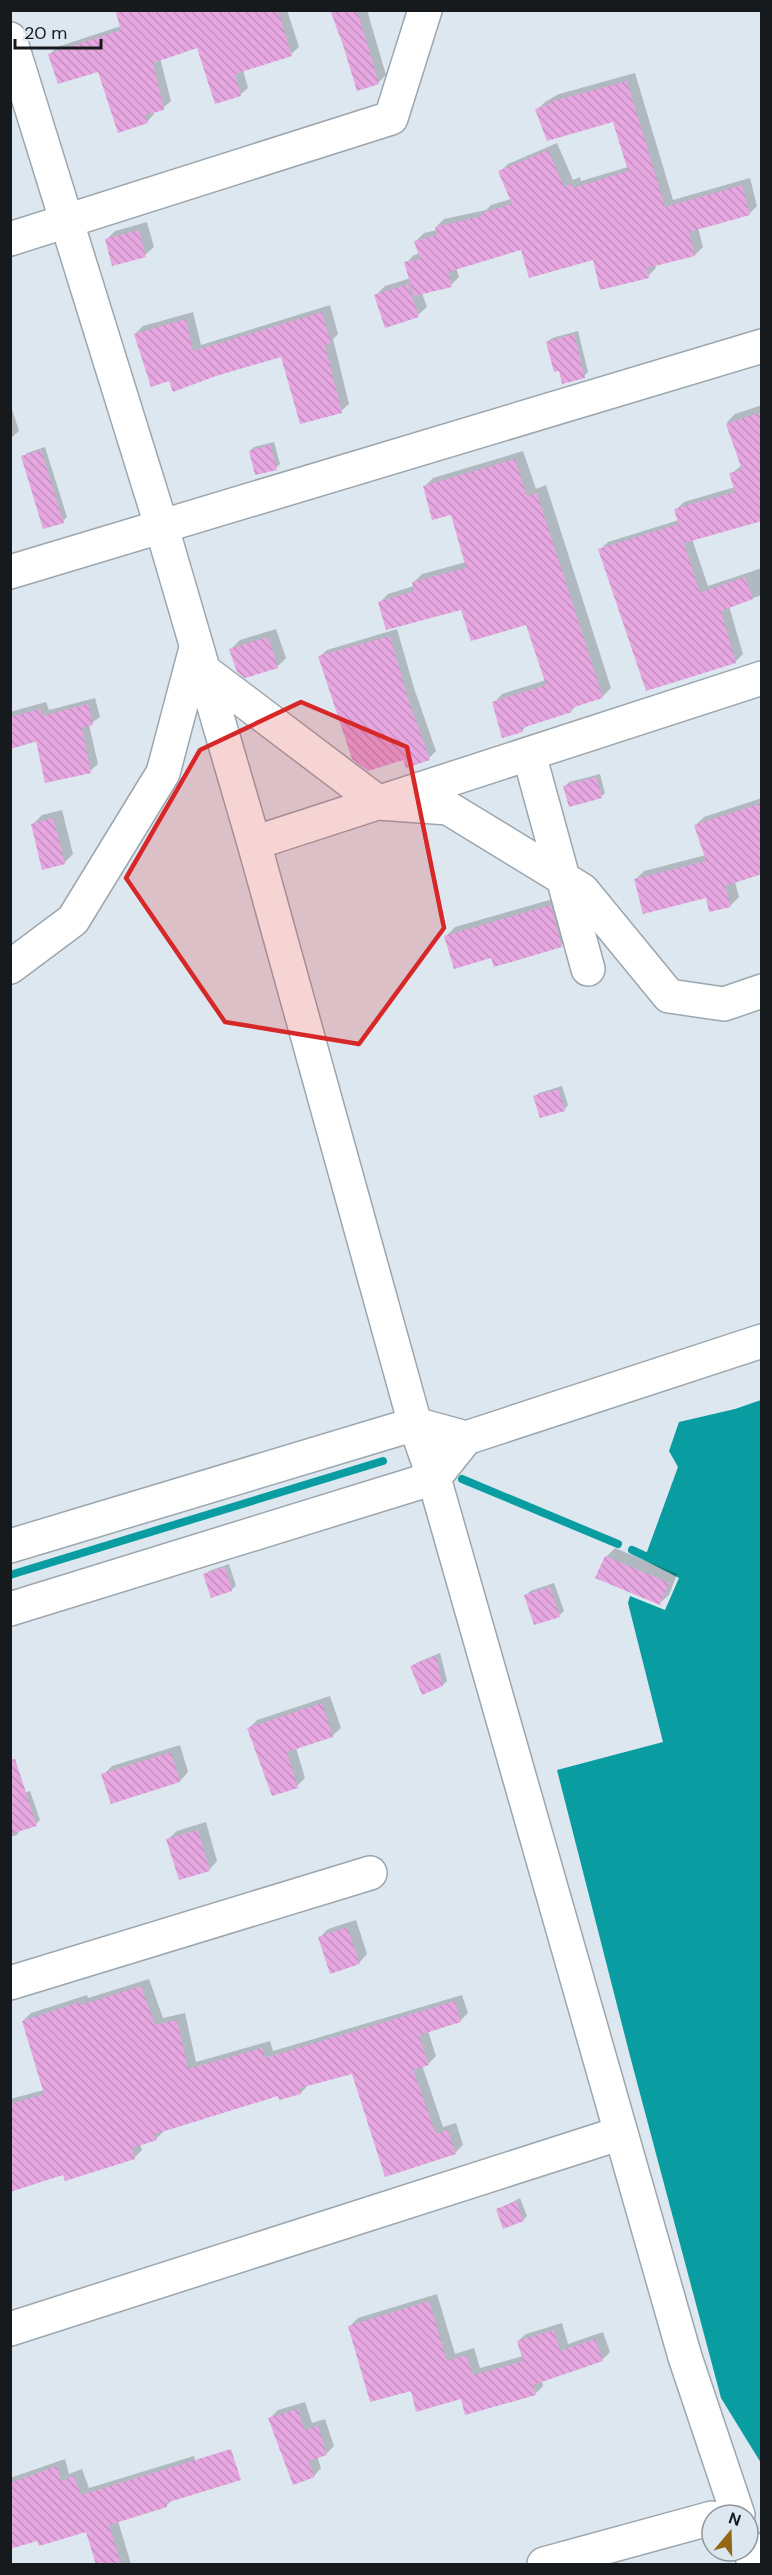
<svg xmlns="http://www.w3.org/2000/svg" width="772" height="2575" font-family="'DM Sans',sans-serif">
<defs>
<pattern id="building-back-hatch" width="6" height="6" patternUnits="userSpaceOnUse" patternTransform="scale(1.5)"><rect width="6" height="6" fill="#e6a6e0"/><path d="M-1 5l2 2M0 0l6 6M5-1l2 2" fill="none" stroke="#c58ec0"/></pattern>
</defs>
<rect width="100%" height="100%" fill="#dde7f0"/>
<!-- water -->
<path fill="#099ca0" d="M 761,1400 L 762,1400 L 761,2463 L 721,2398 L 630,2056 L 557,1770 L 663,1742 L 628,1603 L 630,1596 L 665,1610 L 679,1578 L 644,1560 L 678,1467 L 669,1451 L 679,1422 L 735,1409 Z"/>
<!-- shadow -->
<path fill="#0003" d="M 117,10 L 287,10 L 299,47 L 291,54 L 243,70 L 248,88 L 240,95 L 198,46 L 160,58 L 171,101 L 163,108 L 153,111 L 154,114 L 147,122 L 99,70 L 50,54 L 57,47 L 121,26 Z
M 332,10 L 367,10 L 386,75 L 378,83 Z
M 635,73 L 673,200 L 750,178 L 757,206 L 749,214 L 698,228 L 703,247 L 695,255 L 655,264 L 656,268 L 648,276 L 594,258 L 522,249 L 456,268 L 459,277 L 451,285 L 422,293 L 427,307 L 418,315 L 376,295 L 385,286 L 411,278 L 406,263 L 414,255 L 420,253 L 416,241 L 424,233 L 437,230 L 436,227 L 444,219 L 486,210 L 491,205 L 511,199 L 500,172 L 508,164 L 557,143 L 573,180 L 580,177 L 581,181 L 628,167 L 614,120 L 537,110 L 545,102 L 559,94 Z
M 147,222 L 154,247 L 145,255 L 106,240 L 115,231 Z
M 330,305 L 338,334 L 333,339 L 349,404 L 341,411 L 282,355 L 215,374 L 170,379 L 135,334 L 143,326 L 193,312 L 201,345 Z
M 578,331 L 588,372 L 584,376 L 560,369 L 547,342 L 552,338 Z
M 10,403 L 19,431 L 10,439 Z
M 762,405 L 762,520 L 692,539 L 708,586 L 762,568 L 762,595 L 729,606 L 743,654 L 735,662 L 600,550 L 608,542 L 679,520 L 676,510 L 684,502 L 735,487 L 731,474 L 742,465 L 727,422 L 735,414 Z
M 274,442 L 280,464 L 276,468 L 250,451 L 254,447 Z
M 45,447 L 67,517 L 63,521 L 23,457 L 27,453 Z
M 523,451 L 536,489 L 546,485 L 611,688 L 602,697 L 578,704 L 571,711 L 528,724 L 522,731 L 494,703 L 502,694 L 546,680 L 527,623 L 462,608 L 379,603 L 388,594 L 414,586 L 413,583 L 422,574 L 466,562 L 452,513 L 425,486 L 433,478 Z
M 276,629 L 286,658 L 277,667 L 231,649 L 240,640 Z
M 397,629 L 414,688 L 436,751 L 429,758 L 404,758 L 319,657 L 327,650 Z
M 95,698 L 100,717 L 89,725 L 98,764 L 90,771 L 38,741 L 10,749 L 10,712 L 46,702 L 49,710 Z
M 600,774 L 605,793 L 601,797 L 565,786 L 569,782 Z
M 762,798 L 762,873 L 735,882 L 739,897 L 730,906 L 707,896 L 635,880 L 644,871 L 706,855 L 696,825 L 704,817 Z
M 62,810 L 73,854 L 64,863 L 33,824 L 42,815 Z
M 560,897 L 570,937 L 562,945 L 495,965 L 492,956 L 446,936 L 455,927 Z
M 562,1086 L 568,1105 L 564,1110 L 535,1097 L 539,1093 Z
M 615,1548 L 677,1574 L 669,1595 L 660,1603 L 606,1557 Z
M 229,1564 L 236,1586 L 231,1590 L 205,1575 L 209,1571 Z
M 554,1583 L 564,1611 L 560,1615 L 535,1623 L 526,1596 L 530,1591 Z
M 440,1653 L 447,1681 L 443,1685 L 412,1667 L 416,1663 Z
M 330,1696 L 341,1728 L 332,1736 L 296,1748 L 305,1778 L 297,1786 L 249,1728 L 257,1720 Z
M 180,1745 L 188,1772 L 180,1781 L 112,1802 L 103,1775 L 112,1766 Z
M 30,1791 L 40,1820 L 36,1824 L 21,1829 L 17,1835 L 10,1837 L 10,1797 Z
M 206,1822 L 217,1861 L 209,1870 L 168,1839 L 177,1831 Z
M 356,1920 L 367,1954 L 359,1963 L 320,1937 L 328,1929 Z
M 149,1979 L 163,2018 L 185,2013 L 196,2062 L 270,2041 L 273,2051 L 462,1995 L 468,2013 L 460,2021 L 428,2031 L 436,2056 L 429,2063 L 422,2065 L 443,2127 L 456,2123 L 463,2145 L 455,2153 L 353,2072 L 309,2084 L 301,2093 L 279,2094 L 164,2131 L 156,2139 L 140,2144 L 142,2150 L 134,2158 L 64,2173 L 10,2190 L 10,2099 L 44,2090 L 23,2021 L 31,2013 L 87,1995 L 88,1998 Z
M 520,2198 L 527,2216 L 523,2220 L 497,2210 Z
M 437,2294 L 455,2354 L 474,2348 L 480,2368 L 523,2356 L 518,2341 L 526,2334 L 562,2323 L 568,2344 L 603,2332 L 610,2352 L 602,2360 L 542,2381 L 543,2386 L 535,2394 L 462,2398 L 412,2389 L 350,2326 L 358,2318 Z
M 305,2402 L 312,2423 L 325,2419 L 334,2446 L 326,2454 L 317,2456 L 321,2468 L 314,2476 L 270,2418 L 278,2410 Z
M 194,2456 L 202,2485 L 173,2499 L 166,2506 L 118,2521 L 131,2564 L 98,2564 L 87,2530 L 38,2539 L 10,2547 L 10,2478 L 65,2459 L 69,2474 L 82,2469 L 89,2488 Z"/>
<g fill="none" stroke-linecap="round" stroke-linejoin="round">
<!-- stream -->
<path stroke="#099ca0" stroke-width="8" d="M 462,1479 L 618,1544
M 632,1550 L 645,1556
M 10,1575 L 383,1461"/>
</g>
<!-- building -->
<path fill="url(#building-back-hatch)" d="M 115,10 L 278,10 L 292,56 L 235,74 L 241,96 L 215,104 L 197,48 L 153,63 L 164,110 L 145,115 L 148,123 L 118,133 L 98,72 L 58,84 L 48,54 L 121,30 Z
M 330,10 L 357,10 L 379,84 L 357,91 L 343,45 Z
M 627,81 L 665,207 L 742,185 L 750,215 L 689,232 L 695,256 L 647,268 L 649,278 L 600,290 L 593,260 L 529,278 L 521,250 L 448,272 L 452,287 L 414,296 L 404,262 L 420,259 L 414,241 L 437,235 L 435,227 L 482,216 L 481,213 L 512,204 L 498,171 L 548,150 L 564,187 L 571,184 L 573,188 L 628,171 L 613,122 L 547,141 L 535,109 L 550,104 L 549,102 Z
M 139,230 L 146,257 L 112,266 L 105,239 Z
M 408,284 L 419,317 L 385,328 L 374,295 Z
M 322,312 L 331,343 L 325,345 L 342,413 L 300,424 L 281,357 L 216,376 L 173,392 L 169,381 L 151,387 L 134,334 L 186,319 L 193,351 Z
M 574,334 L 585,378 L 562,384 L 559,371 L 554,372 L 546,342 Z
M 762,412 L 762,521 L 684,543 L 674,509 L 735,492 L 729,473 L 742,470 L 726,424 Z
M 270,445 L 277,470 L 255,475 L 249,451 Z
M 41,450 L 64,523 L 43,529 L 21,456 Z
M 515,459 L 527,496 L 537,493 L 603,698 L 571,708 L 572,712 L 522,728 L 523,732 L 502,738 L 492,702 L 546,685 L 526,625 L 471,641 L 461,610 L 386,630 L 378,602 L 414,591 L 412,582 L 466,568 L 451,515 L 432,520 L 423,486 Z
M 678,524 L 700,593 L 745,577 L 753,599 L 721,611 L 736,663 L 646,691 L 598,549 Z
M 390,636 L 407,696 L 430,760 L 406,768 L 403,760 L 368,771 L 352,759 L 318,656 Z
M 268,637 L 278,668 L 245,678 L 237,672 L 229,649 Z
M 88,704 L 93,725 L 82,728 L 91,773 L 45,783 L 36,741 L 10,749 L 10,717 L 40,709 L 42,716 Z
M 596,777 L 602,798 L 569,807 L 563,786 Z
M 762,803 L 762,874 L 725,886 L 731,907 L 709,912 L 706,898 L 643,914 L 634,879 L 706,861 L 694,825 Z
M 53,818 L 65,864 L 42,870 L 31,824 Z
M 551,905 L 562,947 L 494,967 L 491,958 L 454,969 L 444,936 Z
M 558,1089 L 565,1111 L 540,1118 L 533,1096 Z
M 605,1556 L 669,1583 L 660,1605 L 595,1578 Z
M 225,1567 L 232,1591 L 211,1598 L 203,1574 Z
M 550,1587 L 560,1617 L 534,1625 L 524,1595 Z
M 436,1656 L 443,1686 L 422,1695 L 410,1666 Z
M 322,1703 L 333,1737 L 287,1752 L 298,1788 L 272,1796 L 247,1728 Z
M 171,1752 L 180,1782 L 111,1804 L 101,1774 Z
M 15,1759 L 37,1826 L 10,1834 L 10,1760 Z
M 198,1830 L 210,1871 L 179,1880 L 166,1839 Z
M 347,1927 L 360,1964 L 330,1974 L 318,1937 Z
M 141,1986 L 155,2025 L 177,2020 L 188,2069 L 262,2048 L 265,2058 L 455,2001 L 461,2022 L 419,2035 L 429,2065 L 413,2070 L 436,2134 L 448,2130 L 456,2154 L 385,2177 L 352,2074 L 300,2088 L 301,2094 L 279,2100 L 278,2096 L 155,2134 L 157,2140 L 132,2148 L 135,2159 L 65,2181 L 63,2175 L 10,2192 L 10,2104 L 44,2094 L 22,2021 L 80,2002 L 81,2005 Z
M 516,2201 L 524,2221 L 503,2229 L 496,2209 Z
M 429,2301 L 447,2361 L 466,2355 L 473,2375 L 523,2361 L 517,2341 L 554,2330 L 560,2351 L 595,2339 L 603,2361 L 533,2385 L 536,2395 L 465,2415 L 461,2399 L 416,2412 L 411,2391 L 370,2402 L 348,2326 Z
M 298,2409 L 304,2430 L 318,2426 L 327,2455 L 308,2461 L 315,2477 L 293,2485 L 268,2418 Z
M 231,2449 L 241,2480 L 166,2503 L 167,2507 L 109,2525 L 121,2565 L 96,2565 L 86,2532 L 39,2546 L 37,2541 L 10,2549 L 10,2483 L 57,2466 L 61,2481 L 74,2476 L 81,2495 Z"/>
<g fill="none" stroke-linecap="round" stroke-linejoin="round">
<!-- minor casing -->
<g stroke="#9ca6ae" stroke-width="36">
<path id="minor" d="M 10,39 L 162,528 L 254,843 L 415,1424 L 434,1478 L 685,2357 L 738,2515
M 10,239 L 391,118 L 425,10
M 10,572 L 762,346
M 203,670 L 379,803 L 448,808 L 582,890 L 669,996 L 724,1004 L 762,991
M 529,754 L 588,969
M 254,843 L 762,678
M 10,967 L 73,920 L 163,773 L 196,648
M 466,1438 L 762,1341
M 10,1546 L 415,1424 L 466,1438 L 434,1478 L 10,1609
M 10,1983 L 370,1873
M 10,2329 L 621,2133
M 748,2546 L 755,2564
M 544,2564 L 712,2518"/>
</g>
<!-- minor -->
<use href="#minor" stroke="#fff" stroke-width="33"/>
</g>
<!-- marked area -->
<path fill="#d62828" fill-opacity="0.2" stroke="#d62828" stroke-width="4.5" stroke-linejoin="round" d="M 301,702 L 407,747 L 444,928 L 359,1044 L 225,1022 L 126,878 L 200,750 Z"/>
<!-- border -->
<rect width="772" height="2575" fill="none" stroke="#171a1d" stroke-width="24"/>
<!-- north arrow -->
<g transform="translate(730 2533) rotate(19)"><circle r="28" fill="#dde7f0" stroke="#8e959c" stroke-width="1.5"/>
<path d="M0-4.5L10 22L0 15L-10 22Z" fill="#946714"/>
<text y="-9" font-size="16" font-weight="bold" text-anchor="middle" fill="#171a1d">N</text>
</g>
<!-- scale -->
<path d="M15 39v9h86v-9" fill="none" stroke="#171a1d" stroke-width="3"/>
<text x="24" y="39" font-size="18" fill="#171a1d" stroke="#dde7f0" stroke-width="4.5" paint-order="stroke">20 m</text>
</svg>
